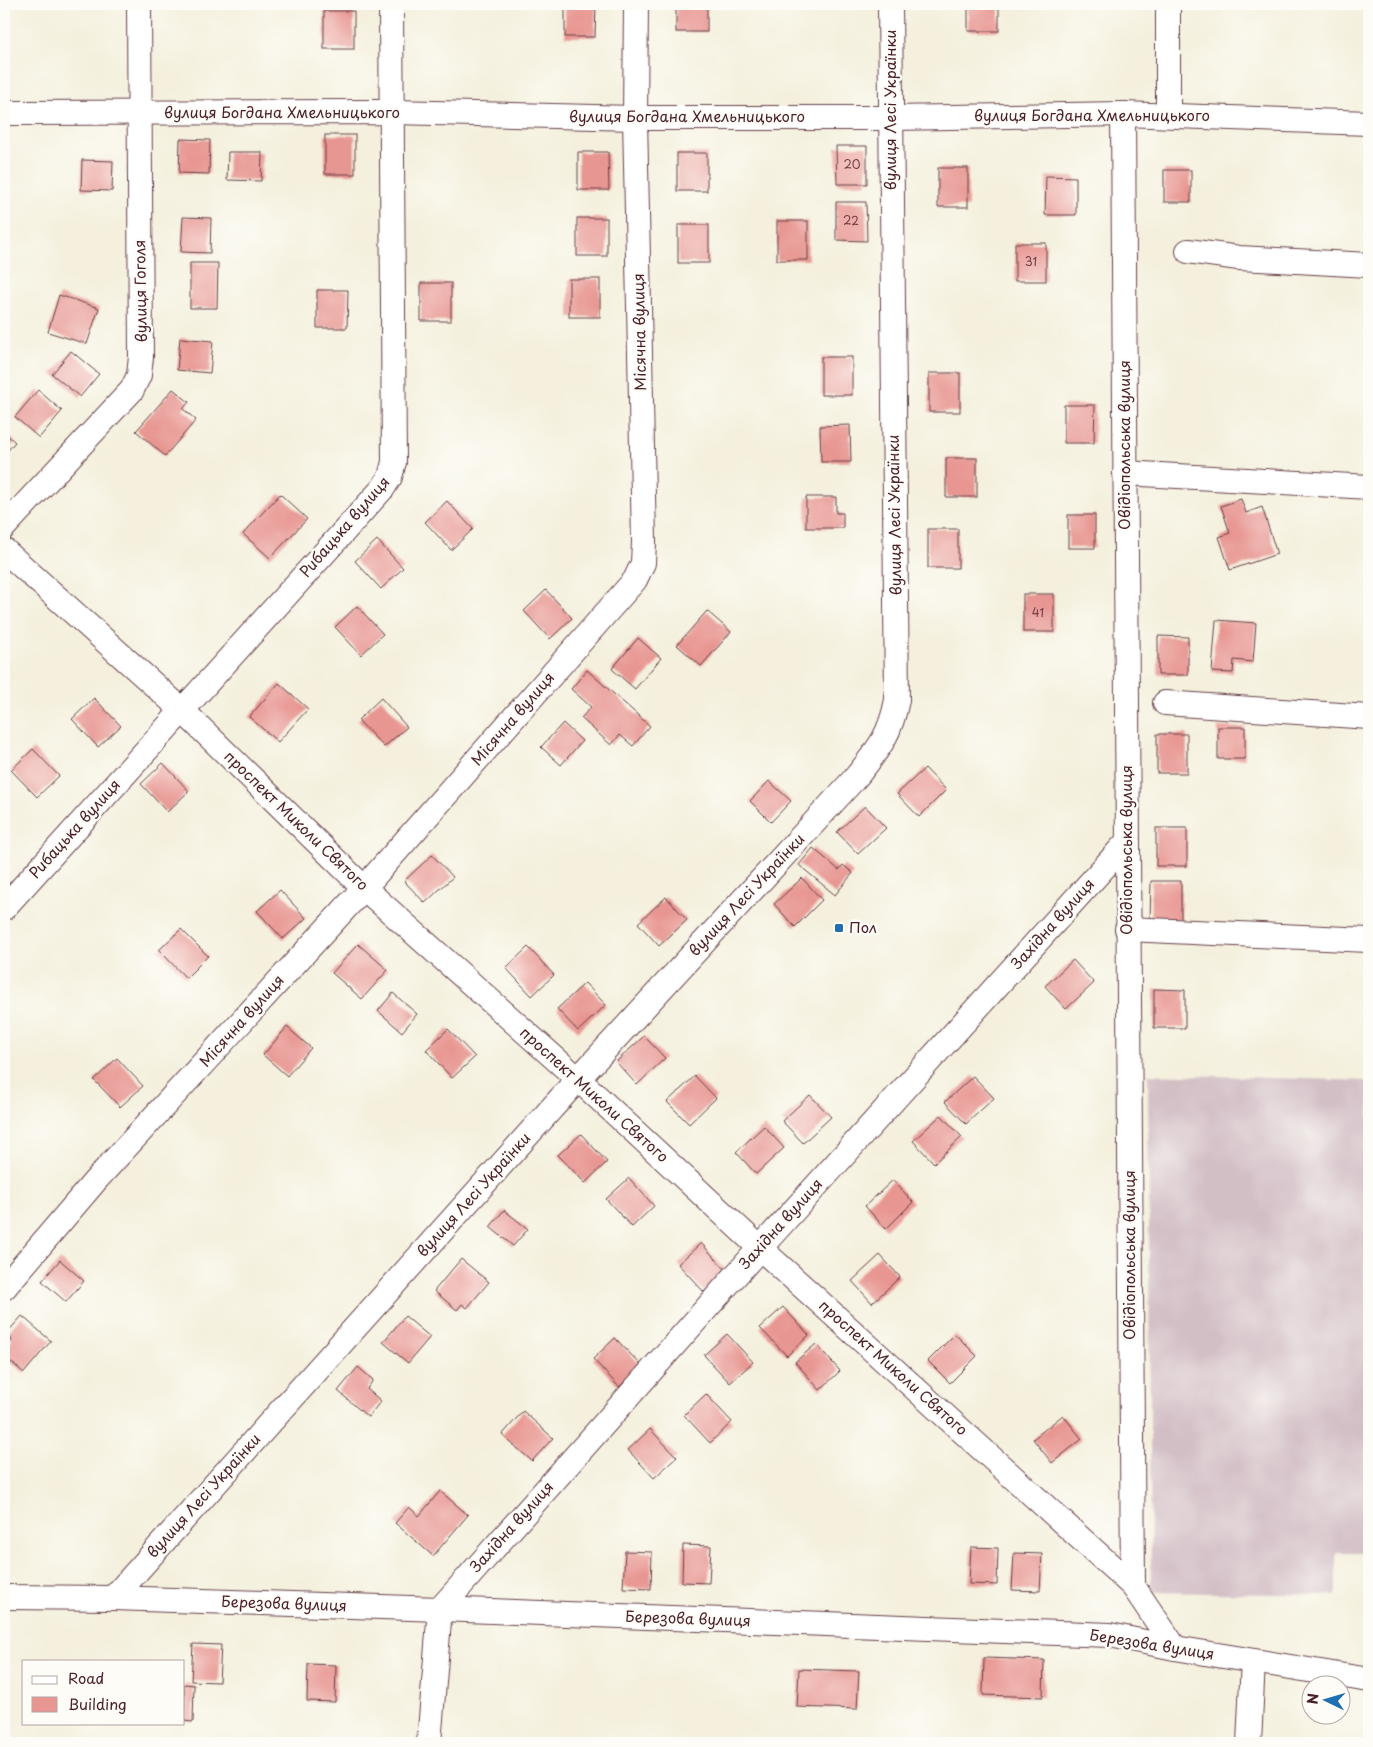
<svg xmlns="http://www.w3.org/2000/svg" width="1373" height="1747" viewBox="0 0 1373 1747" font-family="'Playpen Sans',sans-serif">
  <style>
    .industrial { fill: #d2bec5 }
    .building { fill: #e89692 }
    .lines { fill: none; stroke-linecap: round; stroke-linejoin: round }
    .minor-casing { stroke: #643e46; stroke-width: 26 }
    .minor { stroke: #fff; stroke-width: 24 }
    .poi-dot { fill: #1f6fb2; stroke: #fdfcf7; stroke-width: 2 }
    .labels { text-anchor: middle; stroke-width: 5; stroke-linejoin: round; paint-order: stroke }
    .number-label { font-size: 12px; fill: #723d45 }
    .street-label { font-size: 15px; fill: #4a1f2b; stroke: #fdfcf7 }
    .poi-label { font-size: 15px; fill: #4a1f2b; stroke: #fdfcf7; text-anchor: start }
  </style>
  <rect width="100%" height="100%" fill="#fdfcf7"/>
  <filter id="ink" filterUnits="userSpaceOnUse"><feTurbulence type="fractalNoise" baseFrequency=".02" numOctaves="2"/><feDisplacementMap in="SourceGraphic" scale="10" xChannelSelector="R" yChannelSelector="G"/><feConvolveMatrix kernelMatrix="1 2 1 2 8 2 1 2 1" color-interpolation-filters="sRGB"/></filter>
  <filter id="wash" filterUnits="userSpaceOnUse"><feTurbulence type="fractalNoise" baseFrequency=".0096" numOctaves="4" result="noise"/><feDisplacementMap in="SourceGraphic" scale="20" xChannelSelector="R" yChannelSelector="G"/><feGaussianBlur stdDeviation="1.12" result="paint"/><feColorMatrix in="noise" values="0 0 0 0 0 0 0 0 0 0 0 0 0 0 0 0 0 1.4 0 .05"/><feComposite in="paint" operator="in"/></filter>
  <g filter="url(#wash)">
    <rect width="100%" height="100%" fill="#f4f0dd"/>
    <path class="industrial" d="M1148,1074L1369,1081V1552H1336V1595L1151,1592Z"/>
    <g id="blocks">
      <g class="building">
        <path d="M565,4H596L595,37H565Z"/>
        <rect x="676" y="4" width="31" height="28"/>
        <rect x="968" y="4" width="31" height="27"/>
        <rect x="324" y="11" width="30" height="38"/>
        <rect x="325" y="135" width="30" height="39"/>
        <path d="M180,139L210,140L209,174L179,173Z"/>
        <path d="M836,146H867V184H837Z"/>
        <path d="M228,152H262L261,181L227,180Z"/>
        <path d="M578,152H608L609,190H578Z"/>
        <rect x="677" y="153" width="30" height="38"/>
        <path d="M82,160L113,161L112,191L81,190Z"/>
        <rect x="938" y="168" width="30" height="39"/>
        <rect x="1164" y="170" width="27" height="32"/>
        <path d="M1046,176L1076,177V215H1045Z"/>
        <path d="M836,202H866L867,241L836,240Z"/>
        <path d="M183,217L211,218L210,253L181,252Z"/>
        <rect x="577" y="218" width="30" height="38"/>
        <rect x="777" y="221" width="31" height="39"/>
        <rect x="678" y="225" width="31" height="38"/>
        <rect x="1015" y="243" width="31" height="38"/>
        <path d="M190,263H218L217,308H190Z"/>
        <rect x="569" y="279" width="31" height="38"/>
        <rect x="421" y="283" width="30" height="38"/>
        <path d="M317,290H348L347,328H317Z"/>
        <path d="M59,295L99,308L87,344L48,332Z"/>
        <path d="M180,338L213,341L210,373L177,370Z"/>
        <path d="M71,351L99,374L80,397L52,374Z"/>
        <rect x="821" y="357" width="31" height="38"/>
        <rect x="929" y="373" width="31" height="39"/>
        <path d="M173,389L189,402L183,409L196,420L165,456L136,431Z"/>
        <path d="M38,390L62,411L39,438L15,417Z"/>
        <path d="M1064,405H1095L1094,443H1064Z"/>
        <path d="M850,425L851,462H821L820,426Z"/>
        <path d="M4,432L15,442L4,455Z"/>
        <rect x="946" y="458" width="31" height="39"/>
        <path d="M280,494L307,519L270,558L243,534Z"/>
        <path d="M806,497H836V513H843V528H806Z"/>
        <path d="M1241,499L1246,513L1262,507L1277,554L1230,570L1219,537L1230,533L1221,506Z"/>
        <path d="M447,501L473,529L451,550L425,522Z"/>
        <rect x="1068" y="515" width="27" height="33"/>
        <rect x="928" y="529" width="30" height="39"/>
        <path d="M377,540L403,568L381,589L355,561Z"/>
        <path d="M546,590L572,618L550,639L524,611Z"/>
        <rect x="1023" y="594" width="31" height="38"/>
        <path d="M357,606L383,634L361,655L335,627Z"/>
        <path d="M707,611L731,632L701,666L677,645Z"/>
        <path d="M1216,620L1256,623L1253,662L1234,660L1233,673L1212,672Z"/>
        <path d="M1158,636L1188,637V675H1158Z"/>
        <path d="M638,638L661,658L635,689L612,669Z"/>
        <path d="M587,670L650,726L633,746L620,735L611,745L581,718L591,707L571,689Z"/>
        <path d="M279,683L308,709L278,742L249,717Z"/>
        <path d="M94,698L121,726L98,747L72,719Z"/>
        <path d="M381,698L407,727L384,747L358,720Z"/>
        <path d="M563,723L582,741L561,765L541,747Z"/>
        <rect x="1218" y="727" width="27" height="32"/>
        <rect x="1157" y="734" width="30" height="39"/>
        <path d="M33,749L59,776L37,797L11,770Z"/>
        <path d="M163,763L189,791L167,812L141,784Z"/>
        <path d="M925,768L946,790L919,817L897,794Z"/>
        <path d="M769,781L791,801L771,822L750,801Z"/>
        <path d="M865,806L886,828L858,854L837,832Z"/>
        <rect x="1156" y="828" width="31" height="38"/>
        <path d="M813,848L839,870L843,865L853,873L835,895L799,865Z"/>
        <path d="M432,855L453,877L425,903L404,881Z"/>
        <path d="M802,878L822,900L795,927L774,904Z"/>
        <path d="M1151,881H1181V920H1150Z"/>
        <path d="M280,890L306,918L283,939L257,911Z"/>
        <path d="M666,897L687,920L659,946L638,923Z"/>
        <path d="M181,929L208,956L186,978L159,950Z"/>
        <path d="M358,944L388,970L362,999L332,973Z"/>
        <path d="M528,947L554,975L532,996L506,968Z"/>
        <path d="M1073,960L1094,983L1066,1009L1045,986Z"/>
        <path d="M585,983L606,1005L578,1031L557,1009Z"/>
        <path d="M1154,989L1185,990V1028H1154Z"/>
        <path d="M393,993L417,1014L402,1032L378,1011Z"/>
        <path d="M287,1027L311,1048L287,1076L263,1055Z"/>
        <path d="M448,1029L475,1057L452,1078L426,1050Z"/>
        <path d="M644,1036L665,1058L637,1085L616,1062Z"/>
        <path d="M117,1058L143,1086L120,1107L94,1080Z"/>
        <path d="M695,1076L716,1098L689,1124L667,1102Z"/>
        <path d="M973,1076L994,1098L966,1124L945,1102Z"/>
        <path d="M810,1095L831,1117L803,1143L782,1121Z"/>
        <path d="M941,1115L962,1137L934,1163L913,1141Z"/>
        <path d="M764,1126L784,1148L756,1174L736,1152Z"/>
        <path d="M581,1134L607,1162L585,1183L558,1155Z"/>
        <path d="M629,1178L654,1206L632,1227L606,1199Z"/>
        <path d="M893,1180L913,1202L886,1229L865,1206Z"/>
        <path d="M504,1210L528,1229L513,1246L490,1227Z"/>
        <path d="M701,1243L727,1271L704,1292L678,1264Z"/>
        <path d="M880,1255L900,1277L872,1303L852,1281Z"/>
        <path d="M461,1259L489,1282L467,1308L462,1304L457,1310L434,1291Z"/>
        <path d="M60,1260L84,1281L66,1302L42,1281Z"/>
        <path d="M783,1307L809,1335L787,1356L760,1328Z"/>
        <path d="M22,1316L51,1341L24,1373L4,1356V1350L12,1340L6,1334Z"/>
        <path d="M405,1316L430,1337L408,1363L383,1342Z"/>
        <path d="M727,1334L753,1362L730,1383L704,1355Z"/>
        <path d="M955,1334L977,1356L950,1383L928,1361Z"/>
        <path d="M615,1338L642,1366L619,1387L593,1359Z"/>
        <path d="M816,1344L840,1371L820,1390L795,1362Z"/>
        <path d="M358,1367L373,1380L367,1389L381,1401L368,1417L338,1391Z"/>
        <path d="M706,1394L732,1422L710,1443L684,1415Z"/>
        <path d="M523,1411L553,1438L532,1461L502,1435Z"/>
        <path d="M1063,1415L1082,1439L1052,1463L1033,1439Z"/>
        <path d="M650,1429L677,1457L654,1478L628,1450Z"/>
        <path d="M440,1491L468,1515L433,1556L395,1523L409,1507L419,1516Z"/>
        <path d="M683,1545L711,1546L709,1583L682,1582Z"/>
        <path d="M971,1547L998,1548L997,1585L969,1584Z"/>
        <path d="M625,1551L652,1552L651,1589L623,1588Z"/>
        <path d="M1014,1553L1042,1554L1040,1591L1012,1590Z"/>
        <path d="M193,1644L221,1645L219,1682L191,1681Z"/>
        <path d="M984,1658L1044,1660L1043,1697L983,1695Z"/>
        <path d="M308,1664L336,1665L335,1702L307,1701Z"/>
        <path d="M799,1669L859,1671L857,1709L797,1707Z"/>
        <path d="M184,1684L194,1685L193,1722L184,1721Z"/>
      </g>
    </g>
  </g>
  <g filter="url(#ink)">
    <use href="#blocks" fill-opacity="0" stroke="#643e46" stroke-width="1"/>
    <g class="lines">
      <g class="minor-casing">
        <g id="minor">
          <path d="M1168,4V114"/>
          <path d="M4,113L393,112L635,118H891L1123,114L1369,123"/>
          <path d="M1123,114L1133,1586"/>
          <path d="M1188,251L1239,258L1369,265"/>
          <path d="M1125,473L1369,487"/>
          <path d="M4,527L132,390L139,375L141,357L139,4"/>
          <path d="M4,550L182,710L364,888L578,1079L760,1248L1133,1586L1175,1648"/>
          <path d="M1165,703L1369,717"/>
          <path d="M4,908L383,488L390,477L394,462L391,4"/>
          <path d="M1127,929L1369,940"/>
          <path d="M4,1288L96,1180L364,888L635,580L643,563L644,542L635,118L636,4"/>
          <path d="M4,1597L113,1598L440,1609L1110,1635L1175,1648L1369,1680"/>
          <path d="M113,1598L578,1079L857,776C879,748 890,736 897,700L890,4"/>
          <path d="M429,1743L440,1609L760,1248L1127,842"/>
          <path d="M1249,1743L1253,1661"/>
        </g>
      </g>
      <use href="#minor" class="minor"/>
    </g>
  </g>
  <rect class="poi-dot" x="834" y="923" width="10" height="10" rx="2.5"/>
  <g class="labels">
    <g class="number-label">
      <text x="852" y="169">20</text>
      <text x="851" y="225">22</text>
      <text x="1031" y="266">31</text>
      <text x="1038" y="617">41</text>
    </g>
    <g class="street-label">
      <text transform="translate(891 110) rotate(-90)" y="5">вулиця Лесі Українки</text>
      <text x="282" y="118">вулиця Богдана Хмельницького</text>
      <text x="1092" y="121">вулиця Богдана Хмельницького</text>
      <text x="687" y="122">вулиця Богдана Хмельницького</text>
      <text transform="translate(141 291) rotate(-91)" y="5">вулиця Гоголя</text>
      <text transform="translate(640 332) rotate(-91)" y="5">Місячна вулиця</text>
      <text transform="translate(1125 445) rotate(-90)" y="5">Овідіопольська вулиця</text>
      <text transform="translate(895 515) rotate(-91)" y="5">вулиця Лесі Українки</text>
      <text transform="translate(345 527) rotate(-49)" y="5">Рибацька вулиця</text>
      <text transform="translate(513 719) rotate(-49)" y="5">Місячна вулиця</text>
      <text transform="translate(296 821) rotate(44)" y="5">проспект Миколи Святого</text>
      <text transform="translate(75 829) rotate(-48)" y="5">Рибацька вулиця</text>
      <text transform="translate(1127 850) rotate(-90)" y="5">Овідіопольська вулиця</text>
      <text transform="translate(747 895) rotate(-47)" y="5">вулиця Лесі Українки</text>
      <text transform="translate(1053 924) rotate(-48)" y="5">Західна вулиця</text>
      <text transform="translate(242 1021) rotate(-48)" y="5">Місячна вулиця</text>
      <text transform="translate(594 1095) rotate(42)" y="5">проспект Миколи Святого</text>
      <text transform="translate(474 1195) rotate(-48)" y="5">вулиця Лесі Українки</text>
      <text transform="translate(781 1224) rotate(-48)" y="5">Західна вулиця</text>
      <text transform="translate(1130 1255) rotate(-90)" y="5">Овідіопольська вулиця</text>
      <text transform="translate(893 1368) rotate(42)" y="5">проспект Миколи Святого</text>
      <text transform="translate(204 1496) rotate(-48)" y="5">вулиця Лесі Українки</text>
      <text transform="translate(512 1527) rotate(-48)" y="5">Західна вулиця</text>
      <text transform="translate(284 1604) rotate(2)" y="5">Березова вулиця</text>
      <text transform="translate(688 1619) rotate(2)" y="5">Березова вулиця</text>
      <text transform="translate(1152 1645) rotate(9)" y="5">Березова вулиця</text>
    </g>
    <g class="poi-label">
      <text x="849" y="933">Пол</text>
    </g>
  </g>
  <rect width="1373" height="1747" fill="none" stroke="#fdfcf7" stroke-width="20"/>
  <rect x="22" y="1660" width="162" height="65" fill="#fdfcf7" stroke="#b5a4a5"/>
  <rect x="32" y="1676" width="25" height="8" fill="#ffffff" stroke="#b5a4a5"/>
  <text x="68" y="1684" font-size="15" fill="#4a1f2b">Road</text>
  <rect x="32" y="1697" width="25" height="15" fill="#e89692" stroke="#b5a4a5"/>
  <text x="68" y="1710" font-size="15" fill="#4a1f2b">Building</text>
  <g transform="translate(1326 1700) rotate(275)"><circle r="24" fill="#fdfcf7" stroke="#b5a4a5"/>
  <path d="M0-4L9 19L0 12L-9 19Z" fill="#1f6fb2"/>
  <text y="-8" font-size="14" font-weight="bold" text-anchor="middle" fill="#4a1f2b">N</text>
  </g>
</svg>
